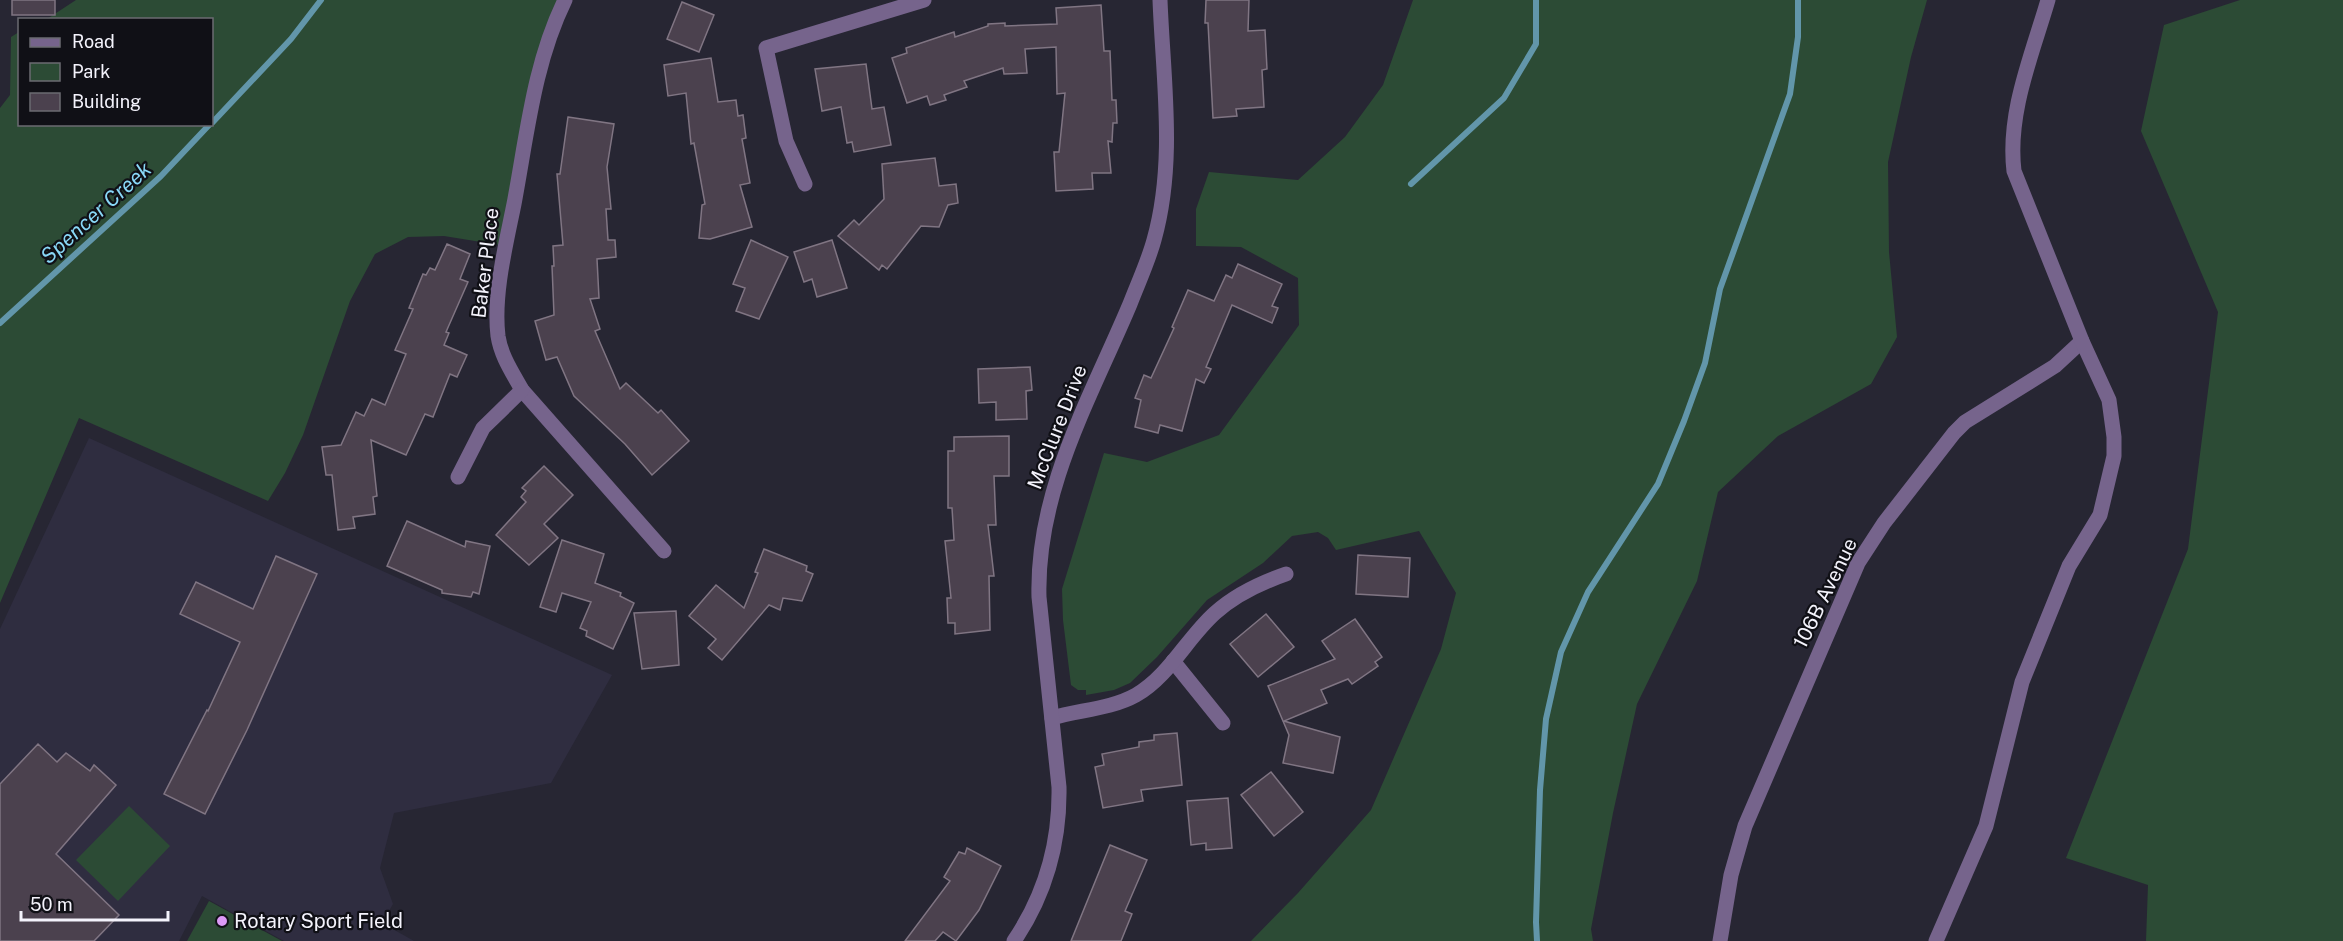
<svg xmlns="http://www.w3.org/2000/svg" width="2343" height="941" viewBox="0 0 2343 941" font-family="'Public Sans',sans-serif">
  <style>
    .built { fill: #2f2d40 }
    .green { fill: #2c4b35 }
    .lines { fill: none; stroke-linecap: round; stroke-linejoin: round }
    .stream { stroke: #6296aa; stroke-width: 6 }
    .building { fill: #4b414e; stroke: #807583; stroke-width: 1.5 }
    .minor { stroke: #76648c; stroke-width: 15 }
    .tertiary { stroke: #76648c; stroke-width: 15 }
    .poi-dot { fill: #db99f5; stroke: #101016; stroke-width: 2 }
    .labels { text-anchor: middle; stroke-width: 4.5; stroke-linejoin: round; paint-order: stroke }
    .street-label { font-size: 20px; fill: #f4f3fc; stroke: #101016 }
    .poi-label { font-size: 20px; fill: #f4f3fc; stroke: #101016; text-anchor: start }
    .water-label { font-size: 21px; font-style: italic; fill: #89d8f7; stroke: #101016 }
  </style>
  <rect width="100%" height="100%" fill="#272633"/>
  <path class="built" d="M89,438L612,675L551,783L394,813L380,868L393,904L382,923L414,941H284L202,896L179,941H0V629Z"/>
  <g class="green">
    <path d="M76,0H565L560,10L506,246L444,236L408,237L375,254L350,301L303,435L285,473L268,501L79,418L0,603V108L10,95L11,37L19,32L20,124H212V20L47,19Z"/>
    <path d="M1413,0H1927L1911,57L1888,162L1889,252L1897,337L1871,384L1778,436L1718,492L1697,581L1637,704L1613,813L1591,929L1593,941H1251L1298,893L1371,810L1441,649L1456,593L1419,531L1336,550L1328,538L1318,532L1292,536L1263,563L1207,600L1157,657L1130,683L1114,690L1086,695V690H1078L1071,685L1063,620L1062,589L1104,453L1147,462L1219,435L1299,325L1298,278L1241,247L1196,246V209L1209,172L1298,180L1345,137L1383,85Z"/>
    <path d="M2240,0H2343V941H2146L2148,885L2066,858L2188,549L2218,312L2141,131L2164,25Z"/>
    <path d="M129,806L170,846L118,901L76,860Z"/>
    <path d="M209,901L282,941H187Z"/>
  </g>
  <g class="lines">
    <g class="stream">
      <path d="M212,123L291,39L321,0"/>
      <path d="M1411,184L1504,98L1536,44V0"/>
      <path d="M0,323L161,176L210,124"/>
      <path d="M1537,941L1536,922L1540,790L1546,719L1561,652L1588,592L1658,484L1684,421L1705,363L1720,289L1790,94L1798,37V0"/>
    </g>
  </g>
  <g class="building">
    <rect x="12" y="0" width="43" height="15"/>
    <path d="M1206,0H1249L1248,31L1265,30L1267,69L1262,70L1264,107L1236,109L1237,116L1213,118L1208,23H1205Z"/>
    <path d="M682,2L714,15L699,52L667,39Z"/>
    <path d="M1101,5L1104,51H1110L1112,100H1116L1117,123H1113L1112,142L1108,141L1111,173H1092L1093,189L1056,191L1054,152H1059L1065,93L1057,94L1056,47L1025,49L1027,73L1004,74L1003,68L964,81L967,87L944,95L946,100L930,105L927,96L907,103L892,58L907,53L906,48L954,32L955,37L988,26V24L1005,23V26L1057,24L1056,8Z"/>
    <path d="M711,58L718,102L736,100L738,116L743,115L746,138L742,139L750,183L740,185L752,227L710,239L699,238L702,205L705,204L694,143L691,144L686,93L668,96L664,65Z"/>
    <path d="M866,64L872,109L884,107L891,145L854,152L852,142L847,143L841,107L822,111L815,69Z"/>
    <path d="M568,117L614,124L607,167L611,209H606L608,240H615L616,257L597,259L599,298L590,299L600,329L595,331L620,389L626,383L658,413L661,410L689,441L652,475L625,444L574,396L557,357L546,360L535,321L554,315L552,266H554L553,246L563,245L557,174H560Z"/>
    <path d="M935,158L939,186L956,184L958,203L948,205L939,227L921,226L887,269L882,265L879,270L838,236L854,220L859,225L884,199L882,164Z"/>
    <path d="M751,240L788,257L759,319L736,311L745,288L733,284Z"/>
    <path d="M832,240L847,288L817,297L812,279L804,282L794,252Z"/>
    <path d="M447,244L470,254L460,279L468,282L446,332L449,333L444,345L467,355L457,377L450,374L433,417L425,414L406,455L371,440L377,496L373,497L375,514L353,517L355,528L338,530L332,475H326L322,447L341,445L356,412L364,416L372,399L385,405L406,354L395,350L413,309L409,308L423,274L426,275L430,268L435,270Z"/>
    <path d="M1238,264L1282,284L1272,306L1278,308L1272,323L1232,305L1206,367L1211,369L1204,383L1196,379L1182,431L1160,425L1158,433L1135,427L1141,400L1135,398L1144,375L1151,378L1174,328L1172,327L1188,290L1214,301L1226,275L1232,278Z"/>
    <path d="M1030,367L1032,390L1026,391L1027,419L996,420V402L979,403L978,369Z"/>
    <path d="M1009,436V476H994L996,525H988L994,576H989L990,630L955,634V623H948L947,598H951L945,541L954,540L952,508H948V451H954V437Z"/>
    <path d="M544,466L573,495L544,524L558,538L529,565L496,535L526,502L521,497L526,491L522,488Z"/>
    <path d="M407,521L465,547L466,541L490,546L479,594L473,592L471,597L442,593V590L387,566Z"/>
    <path d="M562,540L604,554L595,583L621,593L620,596L634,603L613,649L586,636L587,631L580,628L591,602L562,593L556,612L540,607Z"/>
    <path d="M764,549L807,566L806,571L813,574L802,601L783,598L780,610L769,605L722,660L708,648L716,639L689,616L716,585L744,608L758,573L755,572Z"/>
    <path d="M1358,555L1410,558L1408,597L1356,594Z"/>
    <path d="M276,556L317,574L247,730L205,814L164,794L207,710L208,711L240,642L180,614L196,582L253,609Z"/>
    <path d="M676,611L679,665L642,669L634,613Z"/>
    <path d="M1266,614L1294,647L1258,677L1230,644Z"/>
    <path d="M1355,619L1382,657L1375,662L1378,666L1352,684L1348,679L1321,690L1327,703L1284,721L1340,737L1333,773L1283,763L1289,735L1268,686L1335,659L1322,641Z"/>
    <path d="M1177,733L1182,785L1141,790L1143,801L1103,808L1095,767L1104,765L1102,754L1139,747V742L1154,740V735Z"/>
    <path d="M38,744L57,762L66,753L90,771L94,765L116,785L56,854L119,915L94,941H0V784Z"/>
    <path d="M1271,772L1303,812L1274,836L1241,795Z"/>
    <path d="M1228,798L1232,848L1206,850V843L1191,845L1187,801Z"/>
    <path d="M1110,845L1147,860L1125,911L1132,914L1121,941H1071Z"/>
    <path d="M967,848L1001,866L979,910L956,941L943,932L935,941H905L950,881L944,877L959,852L965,854Z"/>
  </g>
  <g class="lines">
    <g class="minor">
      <path d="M565,0C534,63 527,135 514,204C506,244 493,295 498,336C501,356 512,372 522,390L664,551"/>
      <path d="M805,184L786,141L766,48L924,0"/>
      <path d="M458,477L483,428L522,390"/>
      <path d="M1173,661L1223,723"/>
      <path d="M1052,718C1079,710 1111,709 1136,695C1169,676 1187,638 1215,613C1236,594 1260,583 1286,574"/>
      <path d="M1720,941L1731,875L1745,826L1858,563L1884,523L1954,433L1965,422L2055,366L2082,341"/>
      <path d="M1936,941L1986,826L2022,682L2069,566L2100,515L2114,456V437L2109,400L2082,341L2014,171C2007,113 2032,55 2048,0"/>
    </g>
    <path class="tertiary" d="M1014,941C1045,895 1060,842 1059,787L1039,597C1036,491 1090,399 1130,304C1138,283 1148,262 1154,240C1176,162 1163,79 1160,0"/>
  </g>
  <circle class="poi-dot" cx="222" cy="921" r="6"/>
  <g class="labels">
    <g class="street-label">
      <text transform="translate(485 263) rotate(-83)" y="7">Baker Place</text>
      <text transform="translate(1057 427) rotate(-69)" y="7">McClure Drive</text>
      <text transform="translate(1825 593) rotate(-64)" y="7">106B Avenue</text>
    </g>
    <g class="poi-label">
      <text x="234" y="928">Rotary Sport Field</text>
    </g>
    <g class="water-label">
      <text transform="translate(96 213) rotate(-42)" y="7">Spencer Creek</text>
    </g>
  </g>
  <rect x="18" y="18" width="195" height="108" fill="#101016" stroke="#6b6b72" stroke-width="1.5"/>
  <rect x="30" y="38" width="30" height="9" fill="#76648c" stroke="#6b6b72" stroke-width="1.5"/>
  <text x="72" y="48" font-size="18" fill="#f4f3fc">Road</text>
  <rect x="30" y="63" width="30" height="18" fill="#2c4b35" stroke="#6b6b72" stroke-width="1.5"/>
  <text x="72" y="78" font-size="18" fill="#f4f3fc">Park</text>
  <rect x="30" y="93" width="30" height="18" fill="#4b414e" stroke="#6b6b72" stroke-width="1.5"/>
  <text x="72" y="108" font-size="18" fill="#f4f3fc">Building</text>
  <path d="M21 911v9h147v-9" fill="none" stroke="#f4f3fc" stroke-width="3"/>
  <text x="30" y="911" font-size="18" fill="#f4f3fc" stroke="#101016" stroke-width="4.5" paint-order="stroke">50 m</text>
</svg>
